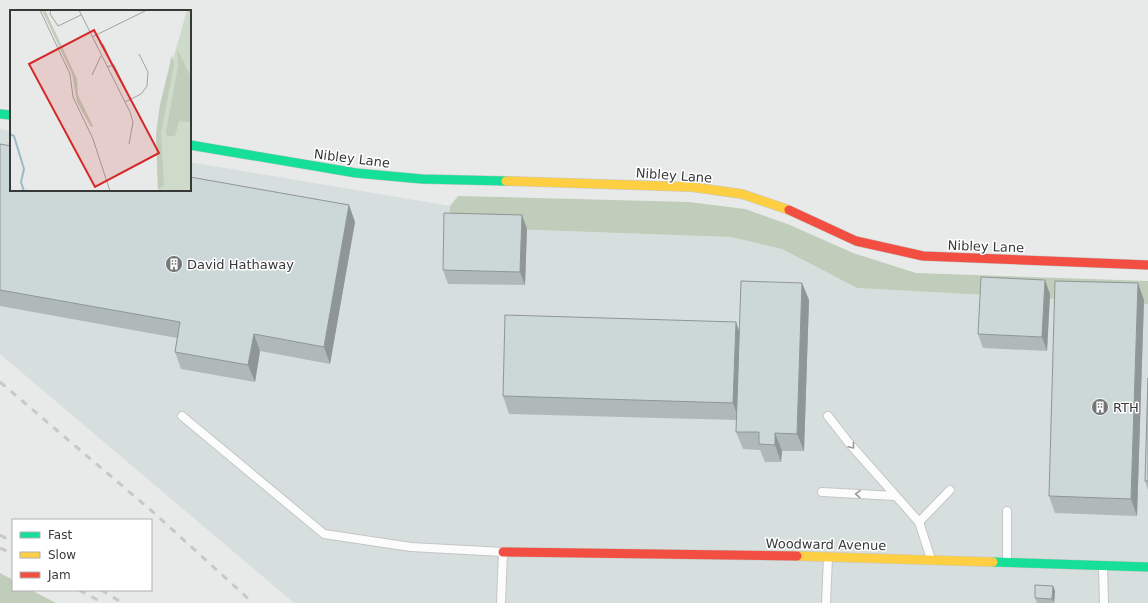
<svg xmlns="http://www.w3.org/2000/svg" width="1148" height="603" viewBox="0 0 1148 603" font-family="'DejaVu Sans',sans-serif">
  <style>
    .built { fill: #d6dfdd }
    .forest { fill: #bfcdba }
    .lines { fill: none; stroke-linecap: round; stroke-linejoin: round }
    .lane-casing { stroke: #c4c6c5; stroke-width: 10 }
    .fast-casing { stroke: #c4c6c5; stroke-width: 10 }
    .slow-casing { stroke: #c4c6c5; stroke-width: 10 }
    .jam-casing { stroke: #c4c6c5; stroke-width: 10 }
    .lane { stroke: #fcfcfc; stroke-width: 8 }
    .fast { stroke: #16e098; stroke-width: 9 }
    .slow { stroke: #ffcf43; stroke-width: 9 }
    .jam { stroke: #f24e42; stroke-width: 9 }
    .rail { stroke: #c7c8c8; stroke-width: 3; stroke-dasharray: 7 7; stroke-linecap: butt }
    .wall { fill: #afb9b9 }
    .shaded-wall { fill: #8f9696 }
    .building { fill: #ccd7d7; stroke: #8f9696 }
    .oneway { stroke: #9a9a9a }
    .labels { text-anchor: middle; stroke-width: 3; stroke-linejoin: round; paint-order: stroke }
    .street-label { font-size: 13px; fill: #373838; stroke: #fff }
    .poi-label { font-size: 13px; fill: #373838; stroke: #fff; text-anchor: start }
    .inset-river { fill: none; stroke: #9bbac7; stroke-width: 2 }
    .inset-road { fill: none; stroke: #a1a3a2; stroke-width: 1 }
    .view { fill: #d62828; fill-opacity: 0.15; stroke: #d62828; stroke-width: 2 }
    .inset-edge { fill: none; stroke: #373838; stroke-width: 2 }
  </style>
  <rect width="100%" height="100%" fill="#e8eae9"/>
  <path class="built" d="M0,129L11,131V190H190V162L450,206L449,227L731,237L782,249L857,288L1148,304V603H294L0,354Z"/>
  <g class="forest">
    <path d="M458,196L689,202L745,209L790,225L853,253L916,273L1148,281V304L857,288L782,249L731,237L449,227L450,206Z"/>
    <path d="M0,573L13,580V590H31L56,603H0Z"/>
  </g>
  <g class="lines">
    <g class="lane-casing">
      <g id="lane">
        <path d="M182,416L324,534L411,547L503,552L501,603"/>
        <path d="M828,416L849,443L919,522L931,559"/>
        <path d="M822,492L895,496"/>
        <path d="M919,522L950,490"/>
        <path d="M1007,561V511"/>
        <path d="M1103,567L1104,603"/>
        <path d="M826,603L828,557"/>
      </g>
    </g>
    <g class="fast-casing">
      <g id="fast">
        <path d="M0,114L11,115"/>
        <path d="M190,145L356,173L422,179L506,181"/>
        <path d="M993,562L1148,567"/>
      </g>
    </g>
    <g class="slow-casing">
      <g id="slow">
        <path d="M506,181L692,187L742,194L789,210"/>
        <path d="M797,556L993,562"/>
      </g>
    </g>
    <g class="jam-casing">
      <g id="jam">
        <path d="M789,210L856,241L923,256L1148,265"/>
        <path d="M503,552L797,556"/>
      </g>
    </g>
    <use href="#lane" class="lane"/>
    <use href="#fast" class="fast"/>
    <use href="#slow" class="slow"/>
    <use href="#jam" class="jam"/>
    <g class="rail">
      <path d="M0,382L153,512L253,603"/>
      <path d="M0,535L13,542"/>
      <path d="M0,548L13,554"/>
      <path d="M79,590L103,603"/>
      <path d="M101,590L123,603"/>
    </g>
  </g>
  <g class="wall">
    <path d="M0,144L349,205L355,222L330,364L260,351L255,382L181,369L175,352L177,338L0,306Z"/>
    <path d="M522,215L527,229L525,285L448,284L443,270Z"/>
    <path d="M802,283L809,300L804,451H782L781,462H765L760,450L743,449L736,432L737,420L509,414L503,396L740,332Z"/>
    <path d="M1050,294L1047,351L983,348L978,334Z"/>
    <path d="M1144,300L1137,516L1055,513L1049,496Z"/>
    <path d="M1148,378V490L1145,481Z"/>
    <path d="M1053,586L1055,591L1054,603H1037L1035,598Z"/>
  </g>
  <g class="shaded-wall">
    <path d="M349,205L355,222L330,364L324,347Z"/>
    <path d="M522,215L527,229L525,285L520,272Z"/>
    <path d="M1045,280L1050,294L1047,351L1042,337Z"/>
    <path d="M802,283L809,300L804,451L797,434Z"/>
    <path d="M1138,283L1144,300L1137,516L1131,499Z"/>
    <path d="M736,322L742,339L739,420L733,403Z"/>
    <path d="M254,334L260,351L255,382L248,365Z"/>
    <path d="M775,433L782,451L781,462L775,445Z"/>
    <path d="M1053,586L1055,591L1054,603L1052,599Z"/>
  </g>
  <g class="building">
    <path d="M0,144L11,146V190H190V177L349,205L324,347L254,334L248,365L175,352L180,322L0,290Z"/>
    <path d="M444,213L522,215L520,272L443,270Z"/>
    <path d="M981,277L1045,280L1042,337L978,334Z"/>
    <path d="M741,281L802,283L797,434L775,433V445L759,444V432H736Z"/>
    <path d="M1055,281L1138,283L1131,499L1049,496Z"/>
    <path d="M505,315L736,322L733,403L503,396Z"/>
    <path d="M1148,378V481H1145Z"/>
    <path d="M1035,585L1053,586L1052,599L1035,598Z"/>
  </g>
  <defs><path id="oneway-chevron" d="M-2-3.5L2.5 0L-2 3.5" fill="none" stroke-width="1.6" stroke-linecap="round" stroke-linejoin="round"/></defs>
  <g class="oneway">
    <use href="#oneway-chevron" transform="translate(852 446) rotate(50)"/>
    <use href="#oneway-chevron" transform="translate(858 494) rotate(-177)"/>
  </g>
  <defs>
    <g id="building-disc" transform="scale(0.9)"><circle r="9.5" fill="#757676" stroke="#fff"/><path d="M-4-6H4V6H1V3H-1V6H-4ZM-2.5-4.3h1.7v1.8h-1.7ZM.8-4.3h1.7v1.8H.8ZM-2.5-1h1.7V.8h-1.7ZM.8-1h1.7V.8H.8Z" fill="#fff"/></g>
  </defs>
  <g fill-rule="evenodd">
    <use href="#building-disc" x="174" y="264"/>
    <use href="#building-disc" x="1100" y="407"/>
  </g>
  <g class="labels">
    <g class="street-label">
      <text transform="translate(352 158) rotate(7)" y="5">Nibley Lane</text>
      <text transform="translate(674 175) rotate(4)" y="5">Nibley Lane</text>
      <text transform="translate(986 246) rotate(2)" y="5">Nibley Lane</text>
      <text transform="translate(826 544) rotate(1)" y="5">Woodward Avenue</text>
    </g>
    <g class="poi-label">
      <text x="187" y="269">David Hathaway</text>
      <text x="1113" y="412">RTH</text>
    </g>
  </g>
  <g transform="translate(10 10)">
    <rect width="181" height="181" fill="#e8eae9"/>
    <path d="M177,0H181V181H148L146,125L150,95Z" fill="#cedbca"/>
    <path d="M32,0H35L67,69L68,85L83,116L81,117L67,92L62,64ZM167,39L181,67V112L169,111L165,126H157L156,122L168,56ZM162,45L164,54L151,123L154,176L148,179L146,125L150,95Z" fill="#bfcdba"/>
    <path class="inset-river" d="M0,124L4,126L14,159L11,172L14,181"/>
    <path class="inset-road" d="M30,0L60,64L63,87L83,129L100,181M41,0L40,4L48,16L71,5M69,0L120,102L123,112L119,134M82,27L137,0M93,34L102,54M97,57L104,55L118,84M82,65L91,46M115,92L131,84L137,76L138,62L129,44"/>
    <path class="view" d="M84,20L149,143L85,177L19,54Z"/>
    <rect width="181" height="181" class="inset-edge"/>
  </g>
  <rect x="12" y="519" width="140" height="72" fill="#ffffff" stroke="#afafaf"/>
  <rect x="20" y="532" width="20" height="6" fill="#16e098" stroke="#afafaf"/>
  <text x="48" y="539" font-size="12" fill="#373838">Fast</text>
  <rect x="20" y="552" width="20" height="6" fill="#ffcf43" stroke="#afafaf"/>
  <text x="48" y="559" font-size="12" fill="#373838">Slow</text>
  <rect x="20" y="572" width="20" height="6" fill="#f24e42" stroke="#afafaf"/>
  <text x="48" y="579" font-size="12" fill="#373838">Jam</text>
</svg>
